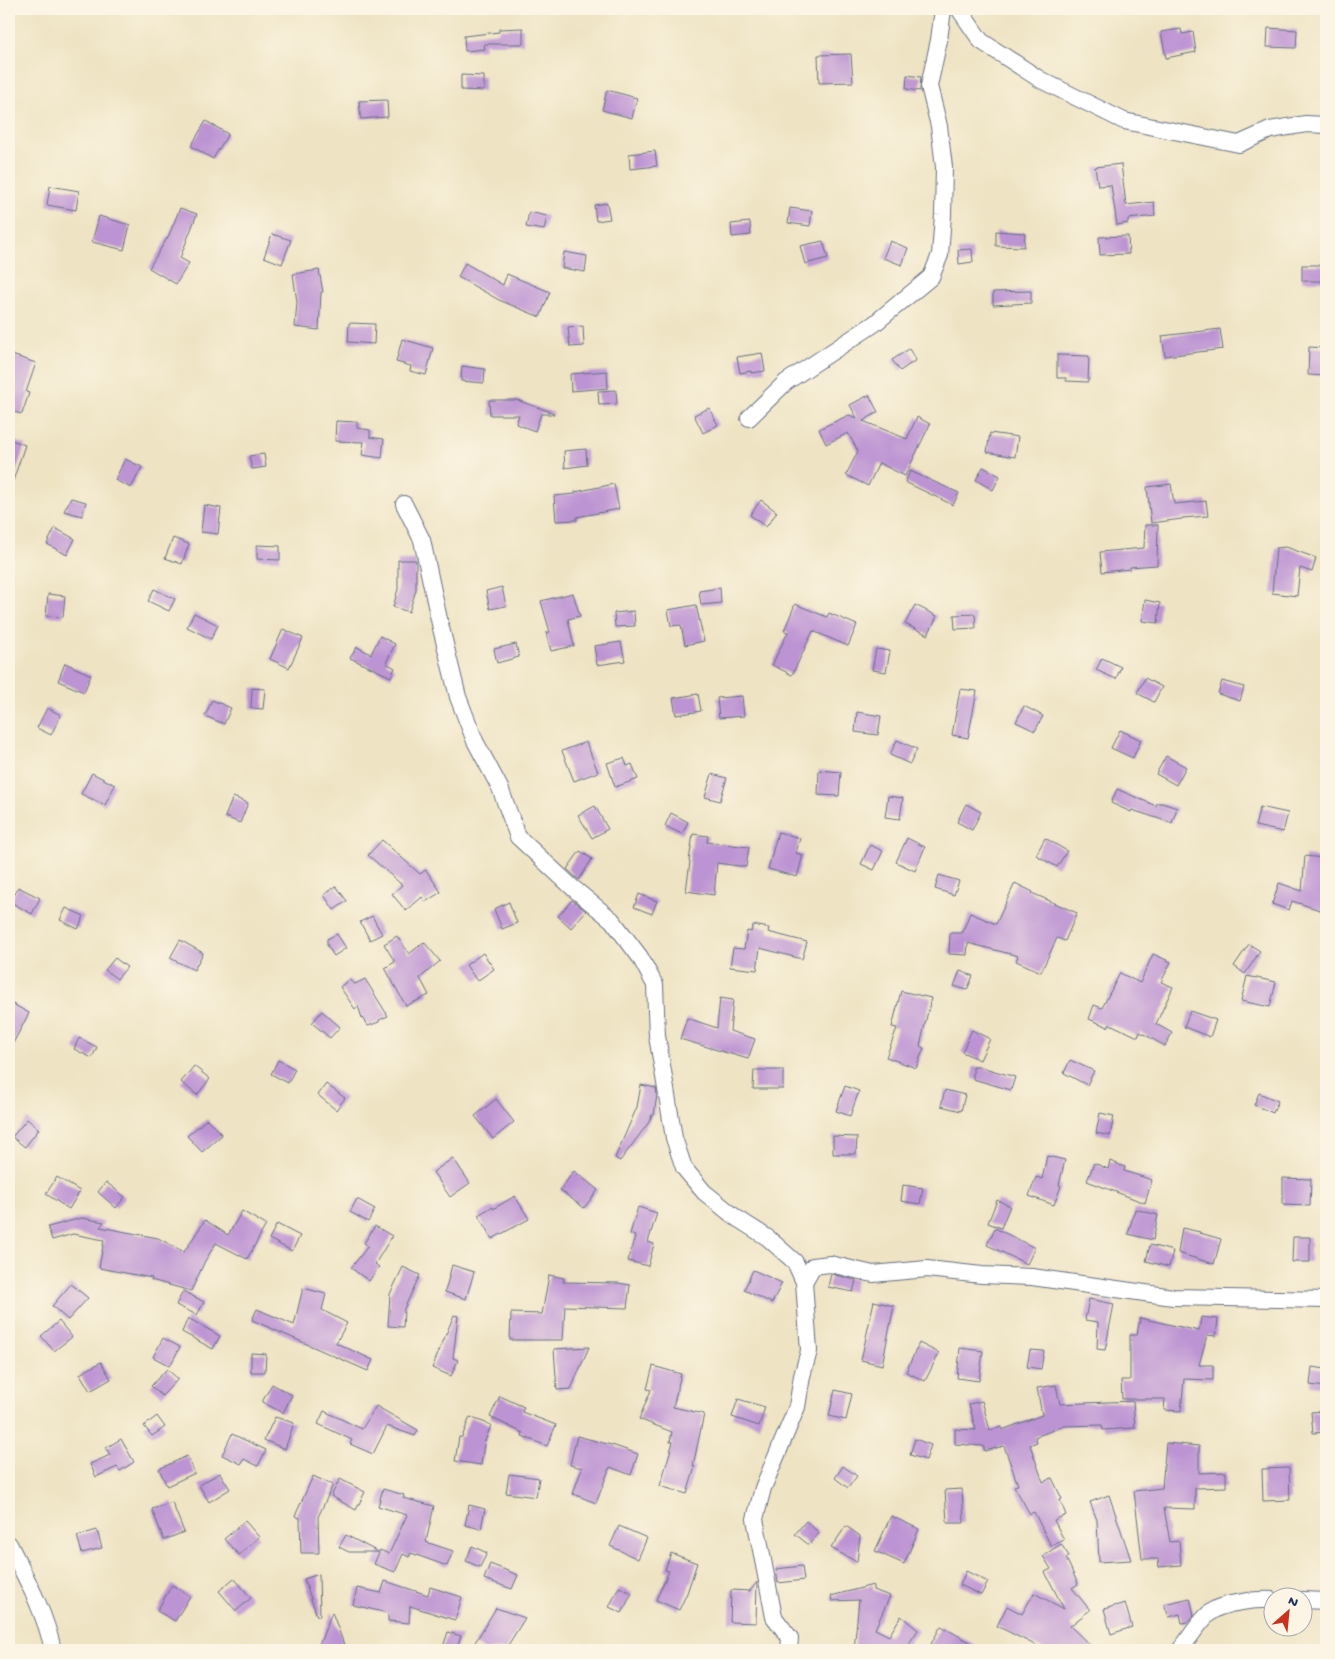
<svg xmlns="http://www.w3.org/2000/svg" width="1335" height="1659" viewBox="0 0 1335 1659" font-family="'Gochi Hand',sans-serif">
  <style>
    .building { fill: #bc93d3 }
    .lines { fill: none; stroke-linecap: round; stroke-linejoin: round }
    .minor-casing { stroke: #656e81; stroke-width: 18 }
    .minor { stroke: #fff; stroke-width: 16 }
  </style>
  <rect width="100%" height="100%" fill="#fcf5e5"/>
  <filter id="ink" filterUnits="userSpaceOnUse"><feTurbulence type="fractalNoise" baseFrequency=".02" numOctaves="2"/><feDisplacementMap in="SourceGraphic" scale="10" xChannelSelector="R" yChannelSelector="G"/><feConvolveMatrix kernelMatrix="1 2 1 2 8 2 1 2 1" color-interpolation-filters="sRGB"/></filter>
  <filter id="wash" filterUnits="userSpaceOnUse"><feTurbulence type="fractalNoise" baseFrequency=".0096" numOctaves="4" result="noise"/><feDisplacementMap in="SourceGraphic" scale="20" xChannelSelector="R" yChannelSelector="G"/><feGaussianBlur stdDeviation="1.12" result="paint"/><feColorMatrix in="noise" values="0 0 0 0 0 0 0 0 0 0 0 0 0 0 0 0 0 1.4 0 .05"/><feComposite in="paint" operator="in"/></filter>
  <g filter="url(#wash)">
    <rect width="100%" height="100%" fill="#eee3c2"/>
    <g id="blocks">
      <g class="building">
        <path d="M523,28V44H484L485,49L465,51L464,36L499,32V29Z"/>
        <path d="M1268,28L1297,30L1296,48L1267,47Z"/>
        <path d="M1181,29L1182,34L1193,32L1196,52L1166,58L1161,32Z"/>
        <path d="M851,54L853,82L819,83L818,55Z"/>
        <path d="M461,75L484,76V91L461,90Z"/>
        <path d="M907,75L921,77L920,91L906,89Z"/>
        <path d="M607,90L637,98L632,118L602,110Z"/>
        <path d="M387,100L388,117L361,119L359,101Z"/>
        <path d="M206,121L228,134L213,159L191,146Z"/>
        <path d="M655,151L657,166L630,169L629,154Z"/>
        <path d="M1121,164L1126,205L1154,202L1155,216L1128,219V223L1117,225L1111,185L1098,186L1095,167Z"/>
        <path d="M50,186L79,191L76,210L47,205Z"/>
        <path d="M607,203L610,219L596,221L594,205Z"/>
        <path d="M180,208L197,214L180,258L189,263L176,284L149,268L169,235Z"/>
        <path d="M790,208L812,211L810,226L788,223Z"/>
        <path d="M529,212L547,216L544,230L526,227Z"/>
        <path d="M99,216L130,225L124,250L92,242Z"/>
        <path d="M750,222L751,235L732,237L731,224Z"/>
        <path d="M996,231L1025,233L1024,247L996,246Z"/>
        <path d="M272,234L291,240L282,264L264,257Z"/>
        <path d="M1128,236L1129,254L1100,255L1099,237Z"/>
        <path d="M823,241L828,258L805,264L800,246Z"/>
        <path d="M890,241L908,248L902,265L883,258Z"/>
        <path d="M972,249L973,262L959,264L958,250Z"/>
        <path d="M564,252L587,256L585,272L562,268Z"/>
        <path d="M465,263L503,285L507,274L550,292L540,317L499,300L458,277Z"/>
        <rect x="1302" y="265" width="24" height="16"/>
        <path d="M319,270L323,292H321L319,330L295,327L297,302L293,274Z"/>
        <path d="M1031,291V303L993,305V292Z"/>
        <path d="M349,323L375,324L374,344L348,342Z"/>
        <path d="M583,326L584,346L570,347L568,327Z"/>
        <path d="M1220,329L1223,349L1165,356L1162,336Z"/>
        <path d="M402,339L433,348L426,375L410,371L411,366L396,362Z"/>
        <path d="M1309,347L1326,348V376L1308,375Z"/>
        <path d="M909,349L916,360L900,371L892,360Z"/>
        <path d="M762,353L765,371L751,373V371L740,373L737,357Z"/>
        <path d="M9,354L36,363L26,392L29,393L22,414L9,411Z"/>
        <path d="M1057,355L1089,356L1088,382L1066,381V378H1057Z"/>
        <path d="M462,366L485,369L484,383L461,381Z"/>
        <path d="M607,371L608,388L571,391L570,374Z"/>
        <path d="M616,390L617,404L599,405L598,391Z"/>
        <path d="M869,395L878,412L863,421L907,439L917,417L930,424L905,476L879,463L868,486L846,475L858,451L848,433L826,444L819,429L849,415L857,418L850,405Z"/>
        <path d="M489,400H517L554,413V414H541L535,431L516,424L519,415H490Z"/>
        <path d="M709,408L718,425L703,433L694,415Z"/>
        <path d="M336,421L357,422V428L370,430V437L384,439L382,458L362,455L364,442L335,441Z"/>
        <path d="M990,433L1018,437L1015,457L987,452Z"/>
        <path d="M9,439L25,445L11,487H9Z"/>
        <path d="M586,449L587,465L565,468L564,451Z"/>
        <path d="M264,454L266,467L252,469L249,456Z"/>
        <path d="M125,459L142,467L131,488L115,480Z"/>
        <path d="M983,467L1000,476L993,490L976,480Z"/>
        <path d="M910,471L959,493L953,505L905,482Z"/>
        <path d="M614,484L619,509L577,517V520L556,521L554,496L575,494V492Z"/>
        <path d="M1171,484L1174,504L1206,501L1208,516L1182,518V519L1151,523L1147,487Z"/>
        <path d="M71,498L86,502L82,516L64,511Z"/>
        <path d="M761,500L777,512L766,527L750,515Z"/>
        <path d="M204,505L221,508L218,534L201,532Z"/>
        <path d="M1145,525H1158L1157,565L1130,567V569L1102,572L1100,552L1144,548Z"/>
        <path d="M55,528L75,539L67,555L47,544Z"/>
        <path d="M173,538L189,544L182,564L165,558Z"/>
        <path d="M257,545L280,546V560L257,559Z"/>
        <path d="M1286,547L1316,558L1312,572L1300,568L1297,596L1272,593L1276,548Z"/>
        <path d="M398,560H416V590L409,612L393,607L398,589Z"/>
        <path d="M502,587L506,606L490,609L486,591Z"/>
        <path d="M720,588L721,603L701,605L699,591Z"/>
        <path d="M154,589L175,599L169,611L148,601Z"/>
        <path d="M573,593L580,616L568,619L574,646L551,651L546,633L550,632L541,601Z"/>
        <path d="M48,594L65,596L63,617L46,616Z"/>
        <path d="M1145,600L1160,603L1158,623L1142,621Z"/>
        <path d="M795,604L827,617L829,613L857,625L848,646L813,631L792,675L772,665L788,632L784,631Z"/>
        <path d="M696,605L704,641L685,645L681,625L671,626L668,610Z"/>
        <path d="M915,605L937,616L928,635L905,624Z"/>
        <path d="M634,611L635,626L615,627L614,613Z"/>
        <path d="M194,613L218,625L211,639L187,627Z"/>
        <path d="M975,614L976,628L955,629L954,615Z"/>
        <path d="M283,629L303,638L289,668L270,659Z"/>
        <path d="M380,636L395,644L386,663L395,668L391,677L350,658L357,647L371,654Z"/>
        <path d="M621,642L625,661L597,665L594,646Z"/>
        <path d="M516,644L519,657L497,663L494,649Z"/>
        <path d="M876,649L890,651L886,672L872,670Z"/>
        <path d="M1102,658L1121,667L1116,679L1096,670Z"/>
        <path d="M65,663L91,675L84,692L58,681Z"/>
        <path d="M1145,678L1162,687L1154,702L1137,693Z"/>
        <path d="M1222,681L1244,687L1240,701L1218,694Z"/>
        <path d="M252,688L265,689L263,709L251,708Z"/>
        <path d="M960,689L977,691L968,738L952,735Z"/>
        <path d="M698,694L701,711L676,715L673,698Z"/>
        <path d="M742,696L744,716L719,718L717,698Z"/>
        <path d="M212,700L231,708L224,724L205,716Z"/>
        <path d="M1024,706L1043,716L1035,731L1016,722Z"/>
        <path d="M47,708L61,715L51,735L37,728Z"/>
        <path d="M857,712L881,716L878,735L855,732Z"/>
        <path d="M1120,730L1141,740L1133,758L1111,748Z"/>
        <path d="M897,740L917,749L910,764L890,755Z"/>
        <path d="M586,742L598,772L574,781L562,751Z"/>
        <path d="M1166,756L1186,767L1176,785L1156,774Z"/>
        <path d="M624,758L627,766L632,764L638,779L615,787L607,763Z"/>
        <path d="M819,770L841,772L839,796L818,795Z"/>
        <path d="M92,773L115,785L105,805L81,794Z"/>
        <path d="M712,774L727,778L720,801L705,797Z"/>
        <path d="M1117,789L1156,806L1157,803H1162L1177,808L1172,823L1132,810L1131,812L1111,803Z"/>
        <path d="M888,796L903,798L900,819L885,817Z"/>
        <path d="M233,797L248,803L240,823L225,817Z"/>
        <path d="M966,804L981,812L972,830L957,822Z"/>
        <path d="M595,806L608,829L592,838L578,815Z"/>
        <path d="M1260,807L1288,813L1283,832L1255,826Z"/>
        <path d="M671,813L688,822L682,834L665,826Z"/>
        <path d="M778,832L800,838L796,853L803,855L797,877L768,869Z"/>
        <path d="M693,834L708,836L707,842L749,847L746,867L717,863L714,895L686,891L690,862L689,861Z"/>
        <path d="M907,838L925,847L915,871L896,862Z"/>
        <path d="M1045,838L1067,851L1057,867L1036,855Z"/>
        <path d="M382,840L420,874L426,870L441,892L425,902L422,897L406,911L392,894L402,885L368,855Z"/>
        <path d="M870,845L883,851L874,870L861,864Z"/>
        <path d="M580,851L592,859L579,880L567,869Z"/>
        <path d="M1305,856L1323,858L1321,881L1326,883V912L1292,901L1289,910L1272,904L1279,883L1302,891Z"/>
        <path d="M939,875L959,881L954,895L935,889Z"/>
        <path d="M1015,883L1033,892L1032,893L1077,913L1065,941L1057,938L1041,972L1016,961L1018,956L968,943L967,955L949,954L950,933H962L970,913L996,924Z"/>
        <path d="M336,886L347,901L334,910L324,895Z"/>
        <path d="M18,887L40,898L32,914L10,902Z"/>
        <path d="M639,894L657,901L652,914L634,907Z"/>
        <path d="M572,900L586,911L571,928L558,916Z"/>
        <path d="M509,902L517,923L502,929L494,909Z"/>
        <path d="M66,908L84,916L78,929L60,920Z"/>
        <path d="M372,916L382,934L370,940L360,922Z"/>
        <path d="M753,925L769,928L768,932L807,942L802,959L760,948L757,970L730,967L733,948L744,949L747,931L751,932Z"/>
        <path d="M337,934L346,948L334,956L327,945V939Z"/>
        <path d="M397,936L409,954L424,942L440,961L420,978L429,995L406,1006L385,968L395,962L384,944Z"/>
        <path d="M180,940L203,953L194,970L170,958Z"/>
        <path d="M1249,944L1260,951L1245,974L1234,966Z"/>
        <path d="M483,953L494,969L477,981L466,965Z"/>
        <path d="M1153,954L1171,962L1161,982L1173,987L1156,1024L1172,1033L1165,1046L1140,1032L1138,1037L1110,1024L1108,1027L1089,1019L1094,1005L1102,1008L1120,973L1140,983Z"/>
        <path d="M115,958L127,967L117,979L105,970Z"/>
        <path d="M960,971L973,976L967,990L954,986Z"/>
        <path d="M1247,976L1276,982L1270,1007L1241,1001Z"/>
        <path d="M365,979L388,1016L379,1020V1022L368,1026L362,1018L358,1006L355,1009L340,987L349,980L355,984Z"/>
        <path d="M901,991L931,998L920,1046L924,1048L916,1068L886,1057L897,1028L892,1027Z"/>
        <path d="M720,998L733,1000L730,1031L755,1039L748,1059L680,1039L687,1018L717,1028Z"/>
        <path d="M9,1002L29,1013L9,1051Z"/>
        <path d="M322,1011L340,1027L330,1038L312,1023Z"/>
        <path d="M1190,1011L1216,1020L1210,1037L1184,1027Z"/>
        <path d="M972,1030L990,1039L980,1060L962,1052Z"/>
        <path d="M79,1038L97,1047L92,1058L74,1049Z"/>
        <path d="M278,1060L295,1069L288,1083L271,1074Z"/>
        <path d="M1070,1060L1094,1071L1087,1085L1064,1073Z"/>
        <path d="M194,1066L210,1079L197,1095L181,1082Z"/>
        <path d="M973,1067H981L1015,1077L1011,1090L973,1079Z"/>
        <path d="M754,1070H783V1089H753Z"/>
        <path d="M326,1084L345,1098L336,1110L318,1095Z"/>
        <path d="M641,1085L656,1088L657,1095L654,1115H652L649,1122L620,1161L615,1158L637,1107Z"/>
        <path d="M845,1086L859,1091L850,1116L836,1111Z"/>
        <path d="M945,1090L965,1095L961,1111L941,1106Z"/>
        <path d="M1259,1093L1278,1101L1273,1113L1254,1105Z"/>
        <path d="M496,1099L514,1122L493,1139L475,1116Z"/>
        <path d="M1100,1113L1114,1116L1110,1136L1096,1133Z"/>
        <path d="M27,1119L39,1129L25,1147L12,1137Z"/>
        <path d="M207,1119L222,1135L202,1152L187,1136Z"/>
        <path d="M833,1136L857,1137L856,1154H833Z"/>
        <path d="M1047,1156L1065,1160L1059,1185L1061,1186L1054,1205L1029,1196L1036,1177L1042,1179Z"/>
        <path d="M453,1158L470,1183L450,1197L433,1172Z"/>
        <path d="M1110,1161L1125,1167L1124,1171L1152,1180L1145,1203L1087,1181L1094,1163L1108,1169Z"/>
        <path d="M574,1171L598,1190L584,1208L560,1190Z"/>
        <path d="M57,1177L80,1191L69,1209L46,1194Z"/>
        <path d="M1283,1178L1311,1179L1310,1206L1283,1205Z"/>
        <path d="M106,1182L125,1197L116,1208L98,1192Z"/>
        <path d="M903,1185L923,1188L920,1204L901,1201Z"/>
        <path d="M515,1196L529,1219L492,1239L478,1215L492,1207L493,1209Z"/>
        <path d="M357,1199L375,1209L368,1222L350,1212Z"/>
        <path d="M997,1200L1010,1206L1001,1228L988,1223Z"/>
        <path d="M638,1207L657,1213L648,1242L654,1244L648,1266L628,1261L635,1236L630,1234Z"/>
        <path d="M1135,1209L1158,1215L1153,1240L1128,1234Z"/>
        <path d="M242,1211L266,1225L247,1259L216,1243L205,1261L191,1291L151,1280L152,1278L99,1268L104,1240L73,1234L52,1240L48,1227L82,1218L104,1222L100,1227L158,1238L184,1252L205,1220L228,1235Z"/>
        <path d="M277,1224L300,1236L292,1251L269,1239Z"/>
        <path d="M375,1226L392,1236L375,1264L379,1267L369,1281L351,1268L368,1246L364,1243Z"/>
        <path d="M995,1228L1035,1248L1027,1264L987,1245Z"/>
        <path d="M1182,1228L1200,1232V1233L1221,1239L1214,1264L1178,1253Z"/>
        <path d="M1293,1237H1310V1262H1292Z"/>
        <path d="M1150,1245L1173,1251L1169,1267L1146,1261Z"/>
        <path d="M452,1265L474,1272L466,1299L445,1292Z"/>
        <path d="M403,1267L420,1275L404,1309L403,1327L388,1326L390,1294Z"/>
        <path d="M753,1270L782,1283L772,1303L744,1290Z"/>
        <path d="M831,1274L856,1280L853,1292L828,1287Z"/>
        <path d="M549,1275L564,1278L563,1282L618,1283L630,1285L627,1308L565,1306L563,1340H510L511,1313L542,1314Z"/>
        <path d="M71,1284L88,1298L68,1320L52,1306Z"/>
        <path d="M303,1288L326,1294L322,1310L347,1323L336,1343L373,1360L368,1371L252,1320L257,1309L294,1325Z"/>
        <path d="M183,1291L204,1302L197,1315L176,1305Z"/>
        <path d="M1089,1299L1114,1304L1105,1350L1097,1349L1098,1322L1085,1320Z"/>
        <path d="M874,1301L894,1306L882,1365L861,1360Z"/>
        <path d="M454,1315L458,1316L453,1358L458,1360L451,1376L432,1368Z"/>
        <path d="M1201,1317L1218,1319L1216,1336L1207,1335L1199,1365H1213V1380L1184,1379L1181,1411L1164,1410L1165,1399H1122L1121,1380H1130V1335H1137L1140,1318L1199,1331Z"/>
        <path d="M188,1318L220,1336L213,1349L182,1332Z"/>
        <path d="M59,1321L72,1337L54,1351L41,1336Z"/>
        <path d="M163,1338L180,1347L170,1366L153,1357Z"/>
        <path d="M919,1343L939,1353L925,1381L906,1372Z"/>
        <path d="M589,1347L571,1389L557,1390L554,1349Z"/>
        <path d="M960,1348L983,1351L979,1381L957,1378Z"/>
        <path d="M1030,1350L1044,1351L1041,1369L1027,1367Z"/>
        <path d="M251,1353L266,1354L265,1372H251Z"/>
        <path d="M101,1362L111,1379L90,1391L80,1374Z"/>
        <path d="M653,1366L681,1374L673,1407L704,1414L693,1466L695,1467L687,1494L660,1486L673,1442H670L672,1432L639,1419L651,1390L647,1389Z"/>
        <path d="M1312,1367L1326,1369V1387L1310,1385Z"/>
        <path d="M167,1369L178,1379L162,1396L151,1386Z"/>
        <path d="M272,1384L292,1395L283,1413L262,1402Z"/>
        <path d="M1056,1385L1060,1404L1133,1401L1135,1428L1103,1430L1102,1425L1064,1426L1035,1437L1037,1442L1030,1445L1043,1482L1052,1478L1062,1499L1060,1500L1066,1515L1054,1520L1064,1540L1051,1546L1034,1512L1030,1514L1014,1486L1018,1485L1004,1446L985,1451L983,1446L955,1444V1429L976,1430L969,1404L982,1401L990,1430L1002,1427V1430L1042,1415L1037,1388Z"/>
        <path d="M835,1390L852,1394L846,1420L829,1416Z"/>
        <path d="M500,1396L524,1407L522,1412L556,1425L547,1446L522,1436L523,1433L490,1417Z"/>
        <path d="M738,1399L765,1407L759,1426L732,1417Z"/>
        <path d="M376,1406L418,1430L415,1436L387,1426L373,1454L350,1444L352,1440L318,1424L324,1411L362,1429Z"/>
        <path d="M1326,1411V1432L1313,1433L1311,1412Z"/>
        <path d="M157,1416L165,1427L152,1436L144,1426Z"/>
        <path d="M275,1417L294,1423L285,1449L264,1440Z"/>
        <path d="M470,1417L491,1425L484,1444L481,1465L455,1461L459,1437H462Z"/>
        <path d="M232,1434L266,1450L258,1466L244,1459L241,1464L222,1455Z"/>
        <path d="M577,1436L615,1446L638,1454L631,1475L610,1467L596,1503L573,1494L582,1468L570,1465Z"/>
        <path d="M121,1439L134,1462L120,1471L117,1467L96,1477L90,1464L110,1455L106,1448Z"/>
        <path d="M915,1439L931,1445L926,1460L910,1455Z"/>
        <path d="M1166,1443L1199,1446V1473L1226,1472V1487L1195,1488V1509L1164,1508L1170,1542L1179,1541L1181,1565L1159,1567L1158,1559H1142L1134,1491L1162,1488Z"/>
        <path d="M187,1456L195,1473L167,1486L159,1469Z"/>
        <path d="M843,1466L857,1476L848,1488L835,1478Z"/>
        <path d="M1289,1468L1290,1500L1263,1501L1262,1469Z"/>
        <path d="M220,1473L230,1489L209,1502L199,1485Z"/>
        <path d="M509,1474L539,1478L536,1497L506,1493Z"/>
        <path d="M313,1476L333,1485L318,1517L319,1553H301L300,1518L295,1516Z"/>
        <path d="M340,1479L365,1492L356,1510L331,1496Z"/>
        <path d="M383,1489L404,1495L403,1498L434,1506L426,1542L453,1551L447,1566L411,1553L409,1557L403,1554L395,1572L374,1564L380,1550L389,1554L407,1515L378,1506Z"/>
        <path d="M962,1489L964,1523H947L945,1490Z"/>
        <path d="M1109,1495L1131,1560L1099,1562L1097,1520L1090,1502Z"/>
        <path d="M172,1502L184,1532L164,1540L152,1509Z"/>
        <path d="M469,1505L485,1509L481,1529L465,1525Z"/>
        <path d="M891,1516L919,1529L904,1564L875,1551Z"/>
        <path d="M245,1521L259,1537L239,1555L224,1539Z"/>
        <path d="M806,1521L819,1533L809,1545L795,1534Z"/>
        <path d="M619,1526L647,1538L638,1559L610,1546Z"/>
        <path d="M846,1526L860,1536L857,1562L831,1548Z"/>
        <path d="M97,1530L102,1548L82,1553L77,1536Z"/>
        <path d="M346,1535L378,1552H349L339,1547Z"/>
        <path d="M1061,1544L1069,1556L1066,1558L1078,1584L1072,1588L1090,1610L1070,1626L1095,1650H1045L997,1626L1007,1606L1022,1614L1034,1593L1064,1609L1045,1572L1051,1569L1043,1556Z"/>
        <path d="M472,1546L487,1553L480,1567L466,1561Z"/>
        <path d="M671,1553L697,1563L687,1593L679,1610L656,1600L669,1571L665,1570Z"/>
        <path d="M490,1564L518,1575L512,1589L484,1579Z"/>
        <path d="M802,1566L804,1580L778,1583L776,1569Z"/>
        <path d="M966,1571L988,1582L981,1595L960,1585Z"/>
        <path d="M319,1574L320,1616H317L304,1579Z"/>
        <path d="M234,1578L251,1598L236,1611L219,1591Z"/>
        <path d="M385,1581L428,1595L430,1587L462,1597L455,1620L410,1606L409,1623L388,1621V1613L353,1605L357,1588L381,1593Z"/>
        <path d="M757,1582L756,1623L730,1622L731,1590L750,1591Z"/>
        <path d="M172,1585L190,1596L175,1621L157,1611Z"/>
        <path d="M873,1585V1590L890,1596L875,1629L889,1636L901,1616L918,1630L908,1645L918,1650H854L859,1600L832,1601L831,1596Z"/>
        <path d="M619,1587L632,1593L622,1613L609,1607Z"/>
        <path d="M1190,1598L1194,1615L1188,1622L1182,1623L1180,1614L1169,1617L1164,1604Z"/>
        <path d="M1125,1603L1132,1627L1111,1634L1104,1609Z"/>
        <path d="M496,1608L525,1618L505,1650H484L474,1644Z"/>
        <path d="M332,1612L346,1650H317Z"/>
        <path d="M941,1626L984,1650H943L931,1644Z"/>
        <path d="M448,1632L461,1636L456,1650H442Z"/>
      </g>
    </g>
  </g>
  <g filter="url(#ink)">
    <use href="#blocks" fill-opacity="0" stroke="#656e81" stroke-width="1"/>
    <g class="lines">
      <g class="minor-casing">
        <g id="minor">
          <path d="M959,9L981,41L1041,80L1124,121L1239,144L1270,130L1306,124L1326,125"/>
          <path d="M749,418L786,382L874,324L931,277L940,255L943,215L944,167L939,126L929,86L939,40L943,9"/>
          <path d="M404,504L422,540L440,624L458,697L475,741L500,788L518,837L573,888L612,920L640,957L655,985L657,1036L663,1071L674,1138L684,1168L704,1192L735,1217L768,1238L795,1262L804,1282"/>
          <path d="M9,1544C26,1578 45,1612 53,1650"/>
          <path d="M1302,1600L1326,1601"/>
          <path d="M789,1650L790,1638L774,1617L755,1519L763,1488L797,1407L802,1376L809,1351L804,1282L813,1266L830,1264L873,1274L927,1269L982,1275L1032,1277L1173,1297L1326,1300"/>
          <path d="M1180,1650C1189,1639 1200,1620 1212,1611C1223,1603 1259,1599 1272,1600"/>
        </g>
      </g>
      <use href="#minor" class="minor"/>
    </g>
  </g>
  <rect width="1335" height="1659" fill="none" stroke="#fcf5e5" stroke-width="30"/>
  <g transform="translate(1288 1612) rotate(27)"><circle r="24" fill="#fcf5e5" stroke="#a2a6af"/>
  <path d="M0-4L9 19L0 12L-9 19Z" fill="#c8321e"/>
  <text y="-8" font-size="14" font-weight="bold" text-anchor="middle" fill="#1b2f5e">N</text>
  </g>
</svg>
